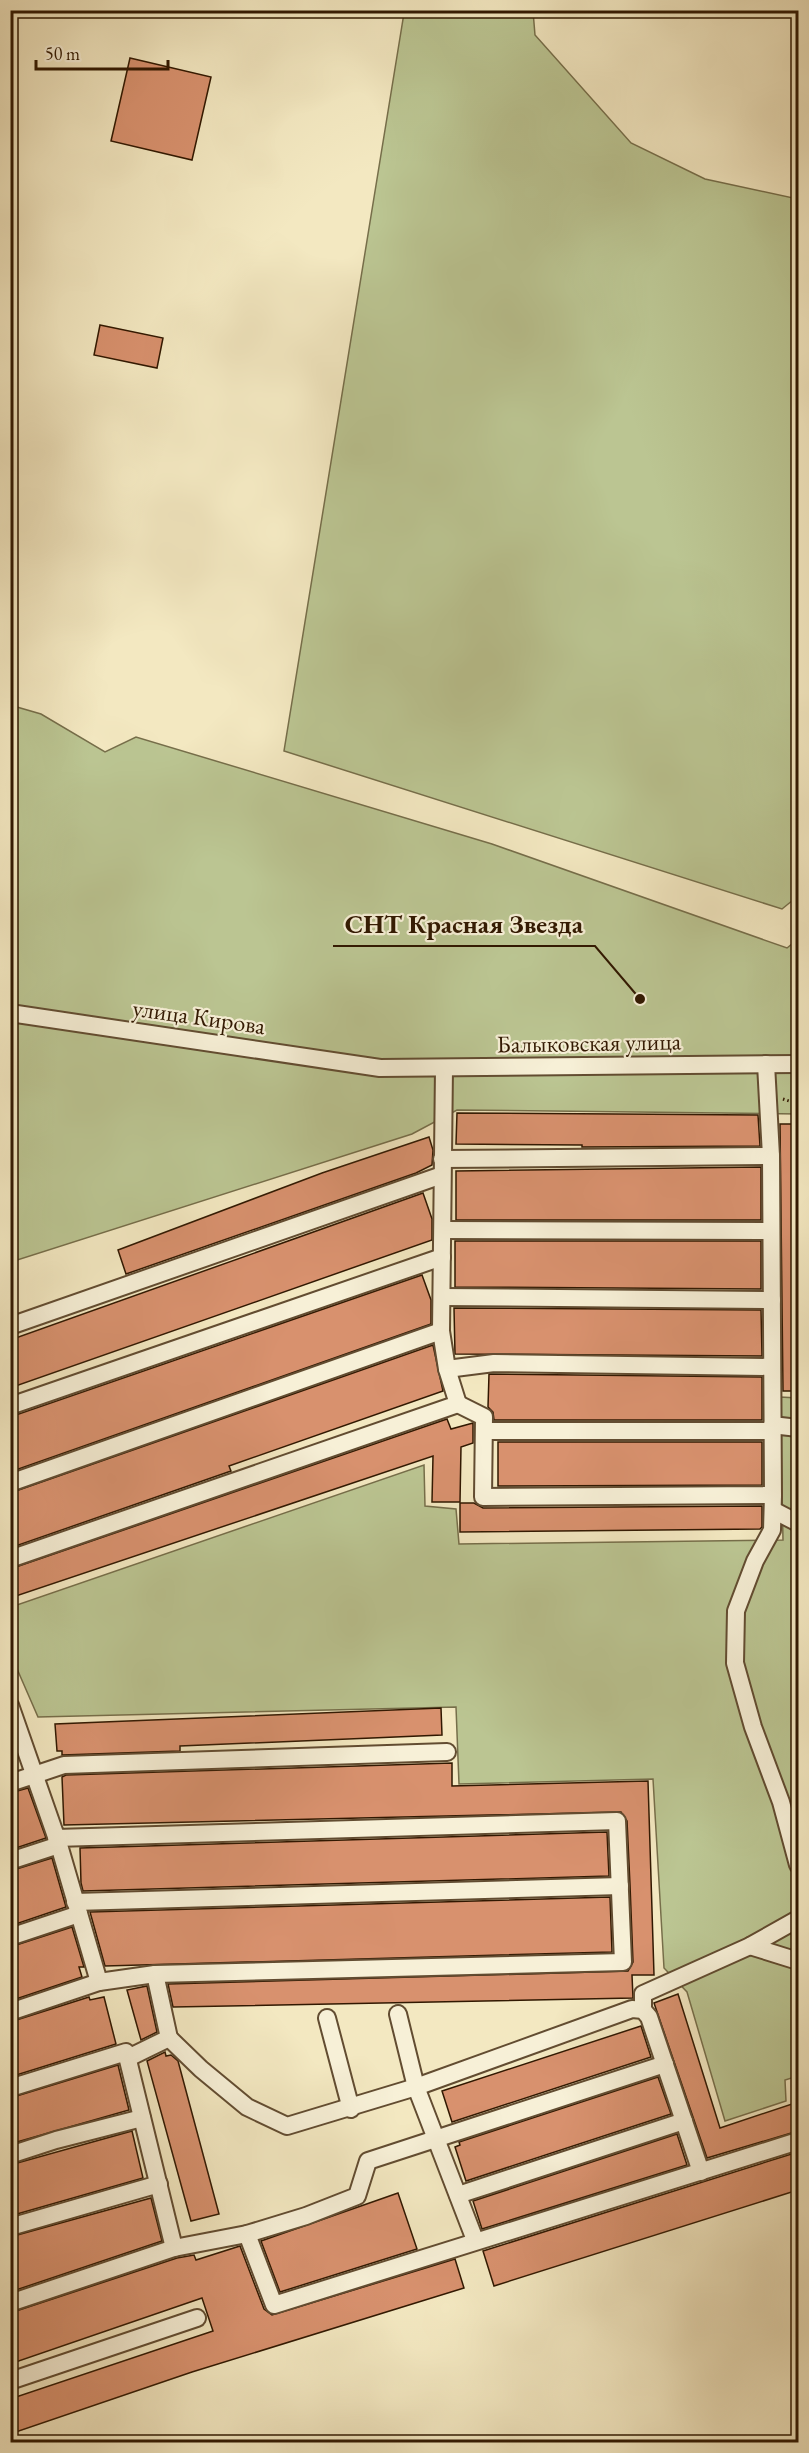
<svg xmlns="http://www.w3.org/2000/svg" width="809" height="2453" viewBox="0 0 809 2453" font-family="'EB Garamond',serif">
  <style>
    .green { fill: #bbc592; stroke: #766e4a; stroke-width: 1.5 }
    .building { fill: #d8916e; stroke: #311801; stroke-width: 1.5 }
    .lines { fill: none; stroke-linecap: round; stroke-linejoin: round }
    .minor-casing { stroke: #624c31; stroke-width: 20 }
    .path { stroke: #311801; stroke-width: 3; stroke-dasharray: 1.5 3; stroke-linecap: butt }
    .minor { stroke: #f7f0d7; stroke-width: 16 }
    .labels { text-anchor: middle; stroke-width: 4.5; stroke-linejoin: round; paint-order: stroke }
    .street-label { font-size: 24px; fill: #311801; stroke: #f7f0d7 }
    .leader { fill: none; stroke: #311801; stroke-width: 2 }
    .callout-dot { fill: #311801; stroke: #f7f0d7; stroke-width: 2 }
    .callout-label { font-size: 26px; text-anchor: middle; font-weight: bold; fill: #311801; stroke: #f7f0d7; stroke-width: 4.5; stroke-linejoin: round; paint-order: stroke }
  </style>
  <rect width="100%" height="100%" fill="#f3e8c1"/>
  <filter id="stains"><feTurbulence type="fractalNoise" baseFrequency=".00333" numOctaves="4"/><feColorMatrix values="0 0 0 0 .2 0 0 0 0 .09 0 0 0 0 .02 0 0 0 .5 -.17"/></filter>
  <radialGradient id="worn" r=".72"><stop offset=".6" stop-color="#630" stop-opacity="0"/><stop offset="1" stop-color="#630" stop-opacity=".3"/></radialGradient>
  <g class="green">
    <path d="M332,11H533L535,35L631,143L705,179L798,199V896L782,909L284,751L404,13Z"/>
    <path d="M10,705L41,714L105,752L136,737L492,844L787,948L798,939V1114L457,1110L412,1134L11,1262Z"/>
    <path d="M780,1397L798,1398V2076L785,2080L786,2101L725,2121L687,1992L664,1968L653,1779L459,1784L456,1707L38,1717L11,1655V1607L424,1465L425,1506L456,1509L459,1544L783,1540Z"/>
  </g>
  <g class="building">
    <path d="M130,58L211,77L192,160L111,141Z"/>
    <path d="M100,325L163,338L157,368L94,355Z"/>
    <path d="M457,1113L758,1115L760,1146L582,1147V1145L456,1144Z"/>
    <path d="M780,1124H798V1391H783Z"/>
    <path d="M429,1137L433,1150L432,1165L416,1173L126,1274L118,1250L322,1173Z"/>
    <path d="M761,1167V1220H456V1171Z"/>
    <path d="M423,1193L432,1219V1240L10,1388V1340Z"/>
    <path d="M455,1241H761V1289L455,1287Z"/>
    <path d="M422,1275L431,1300V1324L10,1472V1417Z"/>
    <path d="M454,1308L761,1310L762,1356L455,1354Z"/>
    <path d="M433,1345L443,1391L229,1466L231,1471L10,1548V1493Z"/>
    <path d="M489,1374L762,1377V1420H494L493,1412L488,1407Z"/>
    <path d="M447,1419L451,1429L473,1423V1443L461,1447L460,1502H432L433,1456L10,1598V1569Z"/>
    <path d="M498,1442H762V1485L498,1486Z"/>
    <path d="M460,1503H474L483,1508L762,1506V1527L760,1529L460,1532Z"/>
    <path d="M441,1708L442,1735L180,1746V1751L62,1755V1751H57L55,1724Z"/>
    <path d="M452,1763V1786L648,1781L654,1975H632L633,1998L173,2007L168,1984L628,1971L633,1962L630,1885L627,1821L621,1812L64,1825L62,1777L66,1775Z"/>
    <path d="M28,1788L46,1838L10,1850V1793Z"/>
    <path d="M607,1832L609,1876L83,1891L81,1883L80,1848Z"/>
    <path d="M52,1858L66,1907L10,1926V1871Z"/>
    <path d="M610,1897L612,1952L105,1966L90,1912Z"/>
    <path d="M72,1927L84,1967H79L82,1977L10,2001V1947Z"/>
    <path d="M147,1986L157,2032L141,2040L127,1990Z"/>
    <path d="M678,1994L720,2128L798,2102V2131L707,2158L654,2003Z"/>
    <path d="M89,1997L90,2000L104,1997L116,2044L10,2077V2022Z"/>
    <path d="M641,2026L651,2057L452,2122L442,2091Z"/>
    <path d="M165,2052L166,2056L171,2055L178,2061L219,2214L191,2221L147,2061Z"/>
    <path d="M118,2065L129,2110L10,2144V2098Z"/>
    <path d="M658,2077L671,2114L466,2181L455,2147L460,2145L459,2142Z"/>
    <path d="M132,2131L143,2178L10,2216V2165Z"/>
    <path d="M677,2134L687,2165L482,2229L473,2201Z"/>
    <path d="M798,2152V2190L494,2286L483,2251Z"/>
    <path d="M398,2193L417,2249L280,2292L261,2241Z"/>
    <path d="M151,2198L162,2241L10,2292V2237Z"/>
    <path d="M240,2246L264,2309L272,2315L455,2259L464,2288L192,2372L10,2434V2399L213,2331L202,2298L10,2364V2313L177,2258L194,2255L196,2260Z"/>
  </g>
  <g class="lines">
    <g class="minor-casing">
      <g id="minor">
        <path d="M10,1013L380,1068L798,1064"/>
        <path d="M442,1159L771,1156"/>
        <path d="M443,1230L771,1231"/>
        <path d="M443,1297L772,1300"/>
        <path d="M10,1326L442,1175"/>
        <path d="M447,1369L494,1363L772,1367"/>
        <path d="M458,1404L484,1417L483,1497L773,1495L771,1156L766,1064"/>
        <path d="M10,1406L442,1257"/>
        <path d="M772,1425L798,1428"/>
        <path d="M484,1431H772"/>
        <path d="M10,1483L441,1331"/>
        <path d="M773,1495L772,1530L755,1561L736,1611L735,1663L753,1727L781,1802L798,1865"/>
        <path d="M773,1510L798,1523"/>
        <path d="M10,1559L458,1404L447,1369L441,1331L444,1068"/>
        <path d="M10,1705L59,1845L99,1982L155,1974L623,1962L617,1821L56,1838"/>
        <path d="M10,1783L64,1765L447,1752"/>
        <path d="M10,1861L59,1845"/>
        <path d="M75,1902L620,1886"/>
        <path d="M10,1937L79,1914"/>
        <path d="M750,1946L798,1961"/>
        <path d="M643,2010V1994L750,1946L798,1919"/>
        <path d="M10,2012L99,1982"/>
        <path d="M398,2014L416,2087L475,2240"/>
        <path d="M327,2018L351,2109"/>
        <path d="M169,2038L201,2069L247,2107L287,2126L416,2087L632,2009L643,2010L649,2017L701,2172"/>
        <path d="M128,2058L169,2038L155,1974"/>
        <path d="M10,2088L126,2052L174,2248"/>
        <path d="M10,2155L56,2140L142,2118"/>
        <path d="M458,2195L684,2121"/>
        <path d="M10,2227L159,2184"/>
        <path d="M247,2234L274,2305L798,2141"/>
        <path d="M10,2303L174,2248L247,2234L306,2216L357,2196L368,2161L665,2064"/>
        <path d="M10,2381L197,2318"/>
      </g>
    </g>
    <path class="path" d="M783,1099L798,1104"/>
    <use href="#minor" class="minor"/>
  </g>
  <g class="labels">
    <g class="street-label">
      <text transform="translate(199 1017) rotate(8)" y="8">улица Кирова</text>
      <text transform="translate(589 1043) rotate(-1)" y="8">Балыковская улица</text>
    </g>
  </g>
  <path class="leader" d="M640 999L595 946H333"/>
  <circle class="callout-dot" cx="640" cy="999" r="6"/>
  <g class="callout-label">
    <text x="464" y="933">СНТ Красная Звезда</text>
  </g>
  <rect width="809" height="2453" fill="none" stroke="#f3e8c1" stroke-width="36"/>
  <rect x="12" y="12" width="785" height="2429" fill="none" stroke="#311801" stroke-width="3"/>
  <rect x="18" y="18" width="773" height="2417" fill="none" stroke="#311801" stroke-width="1.5"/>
  <path d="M36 60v9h132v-9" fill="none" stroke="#311801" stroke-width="3"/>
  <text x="45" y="60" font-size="18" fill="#311801" stroke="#f7f0d7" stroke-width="4.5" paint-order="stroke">50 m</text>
  <rect width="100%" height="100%" filter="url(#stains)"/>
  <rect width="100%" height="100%" fill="url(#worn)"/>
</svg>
